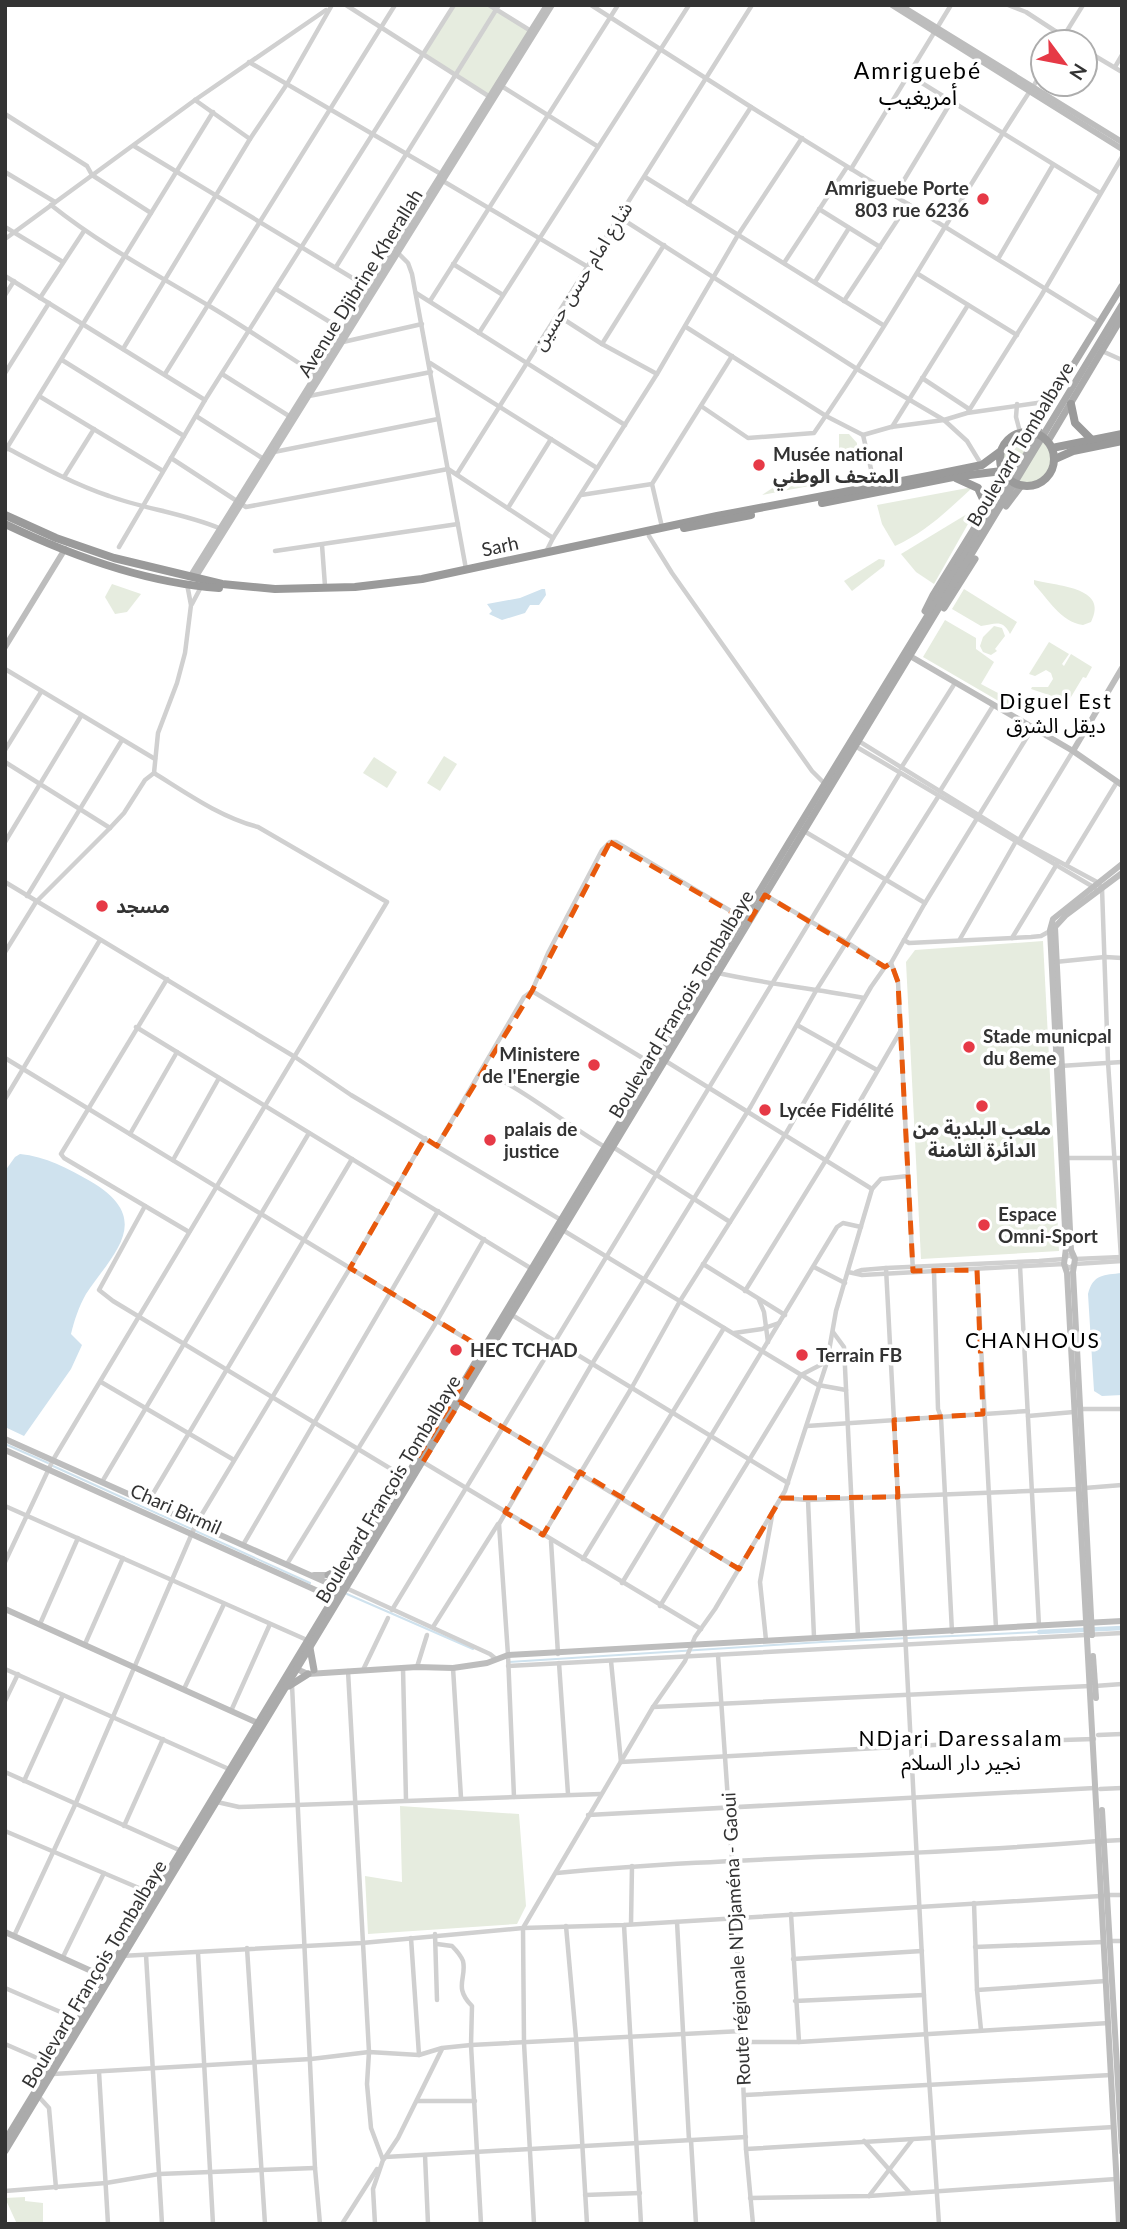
<svg xmlns="http://www.w3.org/2000/svg" width="1127" height="2229" viewBox="0 0 1127 2229" font-family="Lato,'Noto Sans Arabic',sans-serif">
  <style>
    .green { fill: #e6ecdf }
    .water { fill: #cfe2ee }
    .lines { fill: none; stroke-linecap: round; stroke-linejoin: round }
    .stream { stroke: #cfe2ee; stroke-width: 2 }
    .canal { stroke: #cfe2ee; stroke-width: 4.5 }
    .street { stroke: #d0d0d0; stroke-width: 4.5 }
    .secondary { stroke: #bdbdbd; stroke-width: 6 }
    .primary { stroke: #ababab; stroke-width: 7 }
    .highway { stroke: #9a9a9a; stroke-width: 8 }
    .marked { fill: none; stroke: #e8590c; stroke-width: 5; stroke-dasharray: 14 9; stroke-linejoin: round }
    .poi-dot { fill: #e63946; stroke: #fff; stroke-width: 2.5 }
    .labels { text-anchor: middle; stroke-width: 7; stroke-linejoin: round; paint-order: stroke }
    .poi-label { font-size: 19px; font-weight: bold; fill: #333; stroke: #fff; text-anchor: start }
    .street-label { font-size: 19px; fill: #333; stroke: #fff }
    .neighbourhood-label { font-size: 21px; letter-spacing: 2px; fill: #000; stroke: #fff }
    .quarter-label { font-size: 23px; letter-spacing: 2px; fill: #000; stroke: #fff }
  </style>
  <rect width="100%" height="100%" fill="#fff"/>
  <g class="green">
    <path d="M454,5H489L531,31L490,97L423,55Z"/>
    <path d="M839,434H849L857,443V453H839Z"/>
    <circle cx="1027" cy="459" r="24"/>
    <path d="M799,478L825,483L762,495L780,483Z"/>
    <path d="M973,487C948,510 926,532 895,546L882,524L877,505Z"/>
    <path d="M977,508L934,584L916,572L901,554Z"/>
    <path d="M879,559L885,560L884,566L852,591L844,581Z"/>
    <path d="M1034,580C1054,586 1110,586 1091,622L1083,625C1061,622 1048,599 1034,584Z"/>
    <path d="M112,584L141,594L127,612L115,614L105,597Z"/>
    <path d="M964,589L1017,622L1010,634C1002,618 994,625 981,626L952,609Z"/>
    <path d="M945,620L976,638V649L994,662L981,684L1013,701L1016,707L1014,710L923,657Z"/>
    <path d="M994,626L1002,628L1005,636L995,649L997,651L991,655L983,652L980,646L983,637Z"/>
    <path d="M1049,642L1069,654L1062,664L1064,666L1071,654L1092,667L1086,678L1083,677L1068,702L1056,696L1055,697L1031,689L1032,687H1048L1053,679L1051,673L1046,670L1035,676L1029,674Z"/>
    <path d="M444,756L457,764L440,791L427,783Z"/>
    <path d="M374,757L397,772L387,788L363,773Z"/>
    <path d="M1043,941L1059,1251L921,1259L906,962L915,950Z"/>
    <path d="M400,1806L519,1814L526,1906L517,1924L368,1934L365,1876L402,1882Z"/>
    <path d="M25,2197V2201L43,2203V2224H17L5,2198Z"/>
  </g>
  <g class="water">
    <path d="M542,589H545L546,595L539,605H530L525,613L502,620L489,614L492,611L487,604L520,598Z"/>
    <path d="M20,1154C45,1156 69,1169 90,1181C155,1219 114,1252 86,1294C79,1306 74,1321 71,1334L82,1345L71,1369L24,1436L5,1427V1171L15,1157Z"/>
    <path d="M1122,1273V1395L1102,1396L1094,1391L1088,1294C1093,1274 1104,1275 1122,1273Z"/>
  </g>
  <g class="lines">
    <g class="stream">
      <path d="M5,1444L48,1463"/>
      <path d="M53,1466L310,1583"/>
      <path d="M347,1594L473,1649"/>
      <path d="M509,1662L822,1642L1039,1632"/>
    </g>
    <path class="canal" d="M1039,1632L1122,1628"/>
    <g class="street">
      <path d="M346,5L490,97"/>
      <path d="M489,5L531,31"/>
      <path d="M591,5L751,107L1099,322"/>
      <path d="M1008,5L1026,12L1072,42"/>
      <path d="M1060,42L1083,5"/>
      <path d="M1085,50L1122,72"/>
      <path d="M249,62L441,174"/>
      <path d="M1115,67L1122,55"/>
      <path d="M909,75L1100,193"/>
      <path d="M503,87L597,146"/>
      <path d="M1033,87L1043,69"/>
      <path d="M195,100L250,139"/>
      <path d="M5,114L87,166L92,175L151,213"/>
      <path d="M134,146L369,288"/>
      <path d="M851,169L951,5"/>
      <path d="M5,172L55,202"/>
      <path d="M645,177L883,325"/>
      <path d="M443,181L588,267"/>
      <path d="M895,195L951,102"/>
      <path d="M688,204L751,107"/>
      <path d="M51,205C101,245 156,274 211,307C246,328 281,352 316,374"/>
      <path d="M819,209L880,247"/>
      <path d="M619,217L857,369L944,420L967,441L981,464"/>
      <path d="M5,227L63,262"/>
      <path d="M5,239L195,100L326,10"/>
      <path d="M397,252L408,263L412,274L466,569"/>
      <path d="M998,259L1053,165"/>
      <path d="M784,263L847,167"/>
      <path d="M453,264L503,295"/>
      <path d="M336,267L499,5"/>
      <path d="M918,274L1017,335"/>
      <path d="M5,276L205,400"/>
      <path d="M815,282L849,228"/>
      <path d="M276,289L343,330"/>
      <path d="M416,293L625,425"/>
      <path d="M5,295L14,281"/>
      <path d="M40,298L84,231"/>
      <path d="M430,301L618,5"/>
      <path d="M844,301L908,204"/>
      <path d="M557,315L602,344L657,374"/>
      <path d="M686,327L826,416L863,435L891,427L944,420L967,413L1051,401"/>
      <path d="M479,333L689,5"/>
      <path d="M343,342L422,324"/>
      <path d="M602,344L664,245"/>
      <path d="M123,349L250,139L287,84L332,5"/>
      <path d="M1102,351L1122,360"/>
      <path d="M62,360L184,436"/>
      <path d="M430,363L597,468"/>
      <path d="M5,373L49,303"/>
      <path d="M165,374L395,5"/>
      <path d="M222,374L289,416"/>
      <path d="M922,378L969,409"/>
      <path d="M39,396L163,471"/>
      <path d="M309,396L431,372"/>
      <path d="M1017,404L1016,417L1020,432"/>
      <path d="M701,406L748,438L814,433C891,322 956,204 1030,91"/>
      <path d="M968,412L1041,296L1122,157"/>
      <path d="M196,416L262,458"/>
      <path d="M892,427L968,305"/>
      <path d="M863,435L875,486"/>
      <path d="M5,447C39,465 73,484 109,496C145,509 183,513 219,528"/>
      <path d="M5,451L213,112"/>
      <path d="M274,452L438,419"/>
      <path d="M171,458L246,507L448,469L553,538"/>
      <path d="M457,474L752,5"/>
      <path d="M64,477L94,429"/>
      <path d="M581,495L652,484"/>
      <path d="M508,508L551,439"/>
      <path d="M662,527L652,484L732,356"/>
      <path d="M649,536L672,573L812,771L824,783"/>
      <path d="M322,545L325,586"/>
      <path d="M119,547L205,400L454,5"/>
      <path d="M275,551L458,524"/>
      <path d="M546,552L553,538L657,374L738,235L802,138"/>
      <path d="M192,604L201,587"/>
      <path d="M5,669L155,759"/>
      <path d="M857,740L1019,840L1097,882L1102,888L1108,1062L1121,1257"/>
      <path d="M855,746L1095,888"/>
      <path d="M5,750L41,692"/>
      <path d="M5,762L110,828"/>
      <path d="M901,768L955,683"/>
      <path d="M940,791L993,706"/>
      <path d="M804,831L925,903"/>
      <path d="M1019,840L1073,751"/>
      <path d="M5,842L81,716"/>
      <path d="M1067,864L1117,782"/>
      <path d="M5,882L295,1057L351,1095L561,1220"/>
      <path d="M765,895L848,943L885,967"/>
      <path d="M27,896L122,740"/>
      <path d="M1012,938L1057,864"/>
      <path d="M960,939L1015,843"/>
      <path d="M904,940L909,943L1031,937L1041,936L1050,931"/>
      <path d="M5,952L36,902L110,828L124,813L145,780L154,773L158,733L177,683L185,653L191,605L187,584"/>
      <path d="M1055,962L1105,957L1122,958"/>
      <path d="M718,973C767,984 816,989 864,998"/>
      <path d="M167,979L61,1154L64,1158L189,1232"/>
      <path d="M532,991L654,1065"/>
      <path d="M797,1025L877,1070"/>
      <path d="M136,1027L532,1269"/>
      <path d="M5,1058L483,1349"/>
      <path d="M664,1060L872,1189"/>
      <path d="M1060,1066L1122,1062"/>
      <path d="M482,1070C526,1091 563,1122 605,1147"/>
      <path d="M5,1099L100,940"/>
      <path d="M130,1134L177,1052"/>
      <path d="M437,1146L524,997L532,991L548,953L602,850L610,842H616L744,919"/>
      <path d="M613,1147L730,1222"/>
      <path d="M1067,1158H1122"/>
      <path d="M173,1160L219,1078"/>
      <path d="M145,1206L99,1290L113,1301L406,1478"/>
      <path d="M561,1229L818,1385L846,1390"/>
      <path d="M703,1264L785,1315"/>
      <path d="M1020,1266L1039,1626"/>
      <path d="M814,1267L845,1283"/>
      <path d="M886,1268L926,2034L939,2224"/>
      <path d="M977,1270L996,1628"/>
      <path d="M934,1271L938,1409L941,1417L952,1632"/>
      <path d="M848,1272L862,1275L1064,1264L1069,1268L1075,1264L1122,1261"/>
      <path d="M856,1272L862,1270L886,1268L1039,1261L1064,1259L1069,1255L1075,1259L1122,1257"/>
      <path d="M913,1272L898,982L891,963L925,903L1032,729"/>
      <path d="M745,1291L826,1160L900,1032"/>
      <path d="M759,1300L764,1312L768,1342"/>
      <path d="M512,1315L788,1483"/>
      <path d="M833,1332L844,1347L858,1635"/>
      <path d="M734,1333L762,1329L779,1323"/>
      <path d="M101,1382L234,1460"/>
      <path d="M460,1402L739,1569"/>
      <path d="M1080,1409H1122"/>
      <path d="M1028,1416L1074,1412"/>
      <path d="M807,1426L1028,1411"/>
      <path d="M423,1462L701,1629"/>
      <path d="M102,1482L309,1133"/>
      <path d="M1085,1488L1122,1485"/>
      <path d="M781,1498L808,1500L1079,1489"/>
      <path d="M808,1500L814,1637"/>
      <path d="M148,1502L352,1159"/>
      <path d="M5,1506L307,1640"/>
      <path d="M543,1535L631,1389L680,1301L785,1135L871,987L885,967L891,963"/>
      <path d="M551,1541L558,1654"/>
      <path d="M243,1545L438,1211"/>
      <path d="M583,1559L724,1328"/>
      <path d="M5,1562L53,1460L387,902L258,827C220,817 188,794 154,773"/>
      <path d="M287,1564L437,1321L484,1239"/>
      <path d="M622,1583L837,1227L843,1223L861,1227"/>
      <path d="M346,1588L490,1654L496,1659"/>
      <path d="M660,1606L801,1375L826,1362"/>
      <path d="M392,1610L900,773"/>
      <path d="M40,1624L78,1538"/>
      <path d="M433,1627L498,1524"/>
      <path d="M766,1640L760,1582L772,1516"/>
      <path d="M85,1644L123,1558"/>
      <path d="M718,1655L736,1917L746,2149L753,2224"/>
      <path d="M611,1661L621,1762L971,1743L1094,1739"/>
      <path d="M559,1663L568,1794"/>
      <path d="M508,1666L1122,1633"/>
      <path d="M417,1667L427,1635"/>
      <path d="M403,1668L406,1800"/>
      <path d="M453,1668L461,1798"/>
      <path d="M5,1669L231,1770"/>
      <path d="M363,1670L388,1618"/>
      <path d="M348,1671L369,2052L367,2084L371,2128L383,2160L373,2189L375,2224"/>
      <path d="M292,1685L315,2168L320,2224"/>
      <path d="M1095,1686L1122,1684"/>
      <path d="M184,1689L224,1604"/>
      <path d="M5,1701L18,1674"/>
      <path d="M653,1707L1090,1686"/>
      <path d="M231,1711L270,1624"/>
      <path d="M1098,1735L1122,1734"/>
      <path d="M5,1772L179,1850"/>
      <path d="M24,1781L63,1695"/>
      <path d="M1100,1789L1122,1788"/>
      <path d="M514,1797L508,1655L499,1524L592,1364L751,1106L817,989L938,797"/>
      <path d="M217,1802L239,1807L601,1794"/>
      <path d="M588,1815L1095,1788"/>
      <path d="M124,1826L163,1739"/>
      <path d="M5,1831L153,1894"/>
      <path d="M1103,1841L1122,1840"/>
      <path d="M557,1873C737,1856 918,1857 1098,1841"/>
      <path d="M1107,1895H1122"/>
      <path d="M974,1903L977,1990L981,2030"/>
      <path d="M677,1922L689,2140"/>
      <path d="M631,1924L632,1866"/>
      <path d="M624,1925L641,2224"/>
      <path d="M566,1926L576,2038L587,2224"/>
      <path d="M435,1934L437,2000"/>
      <path d="M14,1936L75,1805L196,1524L350,1268L425,1138"/>
      <path d="M411,1938L419,2055"/>
      <path d="M1110,1941H1122"/>
      <path d="M437,1944L452,1946C456,1950 461,1956 463,1961C467,1978 453,1987 472,2006L471,2045L481,2224"/>
      <path d="M975,1947L1104,1942"/>
      <path d="M247,1948L265,2224"/>
      <path d="M198,1953L213,2224"/>
      <path d="M146,1955L162,2224"/>
      <path d="M121,1956L362,1943L523,1928L624,1925L1101,1896"/>
      <path d="M63,1957L104,1873"/>
      <path d="M793,1959L922,1951"/>
      <path d="M5,1988L79,2020"/>
      <path d="M977,1990L1106,1981"/>
      <path d="M795,2001L924,1995"/>
      <path d="M743,2042H799L791,1914"/>
      <path d="M799,2042L1109,2023"/>
      <path d="M5,2044L51,2064"/>
      <path d="M99,2072L108,2224"/>
      <path d="M53,2074L311,2059L369,2052L419,2055L442,2048L471,2045L742,2031"/>
      <path d="M745,2095L1111,2075"/>
      <path d="M39,2097L49,2108L56,2188"/>
      <path d="M417,2101H475"/>
      <path d="M691,2140L696,2224"/>
      <path d="M864,2141L909,2192"/>
      <path d="M746,2149L1114,2127"/>
      <path d="M425,2155L428,2224"/>
      <path d="M385,2157L746,2137"/>
      <path d="M384,2159L398,2138L442,2049"/>
      <path d="M5,2191L106,2183L159,2174L315,2168"/>
      <path d="M585,2195L640,2193"/>
      <path d="M869,2196L912,2140"/>
      <path d="M750,2198L869,2196L1116,2179"/>
      <path d="M342,2224L377,2169"/>
      <path d="M534,2224L524,2043L523,1928L653,1707L685,1661L695,1637L715,1609L785,1491L827,1362L836,1311L872,1189L881,1179L908,1176"/>
    </g>
    <g class="secondary">
      <path d="M892,5L1122,149"/>
      <path d="M903,7L1122,142"/>
      <path d="M190,577L547,5"/>
      <path d="M195,578L552,5"/>
      <path d="M5,647L65,549"/>
      <path d="M910,656L1073,751L1122,785"/>
      <path d="M1073,751L1122,668"/>
      <path d="M5,1439L330,1584L344,1588"/>
      <path d="M5,1450L320,1592L335,1595"/>
      <path d="M314,1575H328L344,1587"/>
      <path d="M5,1609L262,1725"/>
      <path d="M1092,1635L1073,1272L1075,1259L1071,1250L1055,927L1066,915L1122,873"/>
      <path d="M1093,1656L1096,1698"/>
      <path d="M292,1667L308,1674L417,1667L453,1668L487,1663L508,1655L1122,1621"/>
      <path d="M1102,1810L1122,2152"/>
      <path d="M5,1932L109,1979"/>
      <path d="M1119,2224L1067,1273L1064,1264L1066,1248L1050,930L1053,919L1122,864"/>
    </g>
    <g class="primary">
      <path d="M1026,432L1040,419L1122,286"/>
      <path d="M1048,441L1122,317"/>
      <path d="M1006,506L1021,486"/>
      <path d="M944,608L975,559"/>
      <path d="M925,611L933,595L1006,477"/>
      <path d="M328,1575L352,1563"/>
      <path d="M310,1648L314,1670"/>
      <path d="M289,1686L308,1674"/>
      <path d="M100,1985L788,844L1040,432"/>
      <path d="M5,2141L94,1995"/>
      <path d="M5,2151L1122,305"/>
    </g>
    <g class="highway">
      <path d="M1071,404L1075,423L1093,441"/>
      <circle cx="1027" cy="459" r="27"/>
      <path d="M1052,448L1122,434"/>
      <path d="M1055,459L1073,451L1122,441"/>
      <path d="M956,478L978,488L983,499L984,511"/>
      <path d="M822,503L953,477L1002,471"/>
      <path d="M5,515L56,538L114,558L222,584L275,589L355,587L422,579L717,516L928,476L982,465L1001,451"/>
      <path d="M5,524C72,556 145,583 219,588"/>
      <path d="M684,528L751,515"/>
    </g>
  </g>
  <path class="marked" d="M610,842L749,922L765,895L885,967L891,963L898,982L913,1271L977,1270L983,1414L894,1420L898,1497L781,1498L739,1569L580,1472L543,1535L505,1512L541,1450L460,1402L423,1462L417,1458L484,1349L350,1268L425,1138L437,1146L532,991Z"/>
  <g class="poi-dot">
    <circle cx="983" cy="199" r="7"/>
    <circle cx="759" cy="465" r="7"/>
    <circle cx="102" cy="906" r="7"/>
    <circle cx="969" cy="1047" r="7"/>
    <circle cx="594" cy="1065" r="7"/>
    <circle cx="982" cy="1106" r="7"/>
    <circle cx="765" cy="1110" r="7"/>
    <circle cx="490" cy="1140" r="7"/>
    <circle cx="984" cy="1225" r="7"/>
    <circle cx="456" cy="1350" r="7"/>
    <circle cx="802" cy="1355" r="7"/>
  </g>
  <g class="labels">
    <g class="poi-label">
      <text x="969" y="195" text-anchor="end">Amriguebe Porte<tspan x="969" dy="22">803 rue 6236</tspan></text>
      <text x="773" y="461">Musée national<tspan x="773" dy="22">المتحف الوطني</tspan></text>
      <text x="116" y="913">مسجد</text>
      <text x="983" y="1043">Stade municpal<tspan x="983" dy="22">du 8eme</tspan></text>
      <text x="580" y="1061" text-anchor="end">Ministere<tspan x="580" dy="22">de l'Energie</tspan></text>
      <text x="779" y="1117">Lycée Fidélité</text>
      <text x="982" y="1135" text-anchor="middle">ملعب البلدية من<tspan x="982" dy="22">الدائرة الثامنة</tspan></text>
      <text x="504" y="1136">palais de<tspan x="504" dy="22">justice</tspan></text>
      <text x="998" y="1221">Espace<tspan x="998" dy="22">Omni-Sport</tspan></text>
      <text x="470" y="1357">HEC TCHAD</text>
      <text x="816" y="1362">Terrain FB</text>
    </g>
    <g class="street-label">
      <text transform="translate(582 276) rotate(-58)" y="7">شارع امام حسن حسين</text>
      <text transform="translate(360 283) rotate(-58)" y="7">Avenue Djibrine Kherallah</text>
      <text transform="translate(1020 444) rotate(-59)" y="7">Boulevard Tombalbaye</text>
      <text transform="translate(500 546) rotate(-12)" y="7">Sarh</text>
      <text transform="translate(681 1004) rotate(-59)" y="7">Boulevard François Tombalbaye</text>
      <text transform="translate(388 1489) rotate(-59)" y="7">Boulevard François Tombalbaye</text>
      <text transform="translate(176 1509) rotate(24)" y="7">Chari Birmil</text>
      <text transform="translate(736 1939) rotate(-93)" y="7">Route régionale N'Djaména - Gaoui</text>
      <text transform="translate(94 1974) rotate(-59)" y="7">Boulevard François Tombalbaye</text>
    </g>
    <g class="neighbourhood-label">
      <text x="1056" y="709">Diguel Est<tspan x="1056" dy="24">ديقل الشرق</tspan></text>
      <text x="1033" y="1348">CHANHOUS</text>
      <text x="961" y="1746">NDjari Daressalam<tspan x="961" dy="24">نجير دار السلام</tspan></text>
    </g>
    <g class="quarter-label">
      <text x="918" y="79">Amriguebé<tspan x="918" dy="26">أمريغيب</tspan></text>
    </g>
  </g>
  <rect width="1127" height="2229" fill="none" stroke="#333333" stroke-width="14"/>
  <g transform="translate(1064 63) rotate(122)"><circle r="33" fill="#ffffff" stroke="#adadad" stroke-width="2"/>
  <path d="M0-5L12 26L0 18L-12 26Z" fill="#e63946"/>
  <text y="-10" font-size="19" font-weight="bold" text-anchor="middle" fill="#333333">N</text>
  </g>
</svg>
